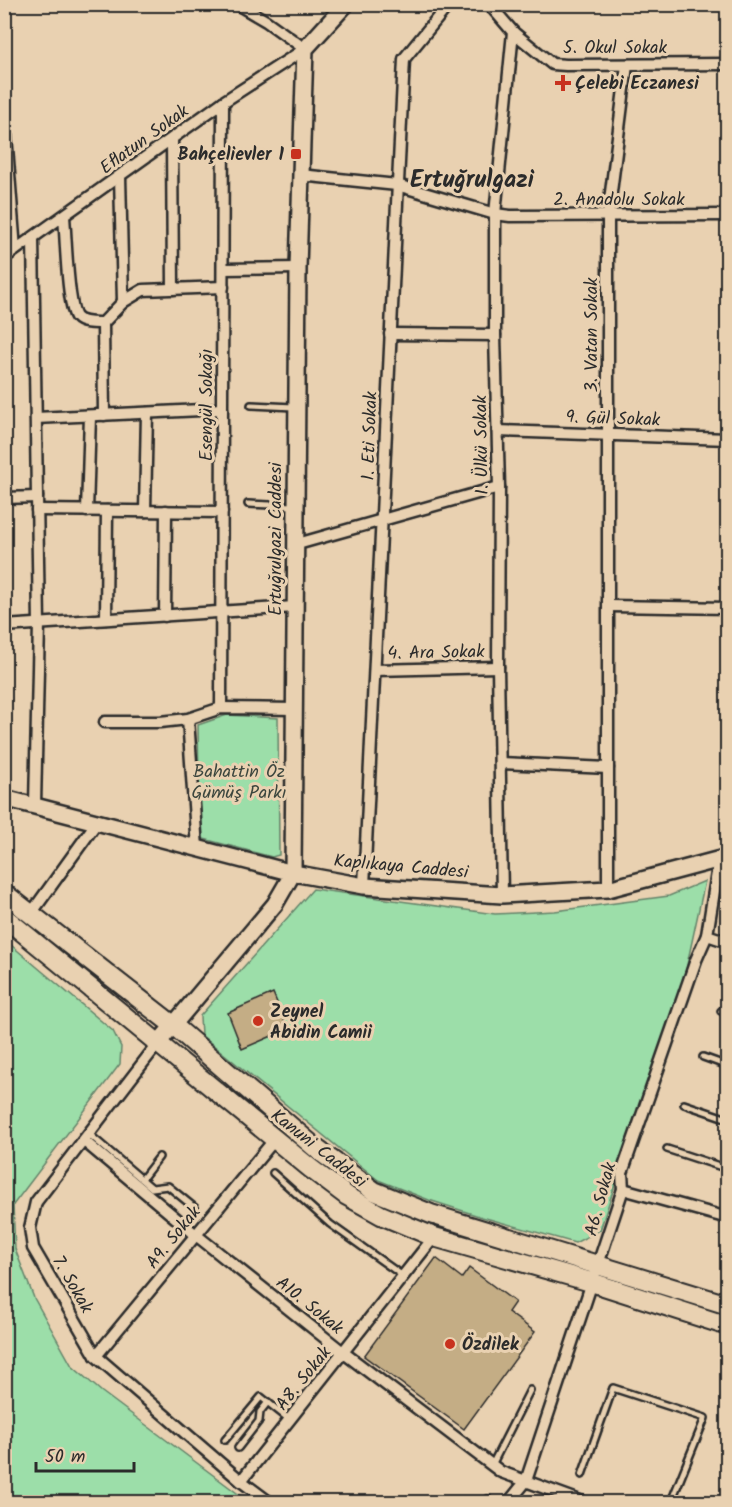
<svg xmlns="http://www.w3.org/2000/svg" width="732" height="1507" viewBox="0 0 732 1507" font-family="Kalam,sans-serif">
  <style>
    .green { fill: #9cdea9; stroke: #64846a; stroke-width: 1.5 }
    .building { fill: #c4ad85; stroke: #2b2b2b; stroke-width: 1.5 }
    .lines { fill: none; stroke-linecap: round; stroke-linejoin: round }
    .service-casing { stroke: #2b2b2b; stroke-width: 10 }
    .minor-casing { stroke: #2b2b2b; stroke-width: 15 }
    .secondary-casing { stroke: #2b2b2b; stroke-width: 20 }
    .primary-casing { stroke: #2b2b2b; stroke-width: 22 }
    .service { stroke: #e9d1b1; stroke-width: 5 }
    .minor { stroke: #e9d1b1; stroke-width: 10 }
    .secondary { stroke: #e9d1b1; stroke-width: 15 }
    .primary { stroke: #e9d1b1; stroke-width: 18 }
    .poi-dot { fill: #c8321e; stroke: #e9d1b1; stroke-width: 2 }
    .labels { text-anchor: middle; stroke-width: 6; stroke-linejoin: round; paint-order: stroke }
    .street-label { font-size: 18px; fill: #2b2b2b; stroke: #e9d1b1 }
    .poi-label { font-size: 18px; font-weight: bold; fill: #2b2b2b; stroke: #e9d1b1; text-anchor: start }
    .park-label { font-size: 18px; fill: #3c463e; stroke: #e9d1b1 }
    .district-label { font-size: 24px; font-weight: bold; fill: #2b2b2b; stroke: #e9d1b1 }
  </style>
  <rect width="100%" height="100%" fill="#e9d1b1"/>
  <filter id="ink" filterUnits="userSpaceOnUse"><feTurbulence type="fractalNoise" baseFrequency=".0167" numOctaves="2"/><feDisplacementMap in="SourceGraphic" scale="12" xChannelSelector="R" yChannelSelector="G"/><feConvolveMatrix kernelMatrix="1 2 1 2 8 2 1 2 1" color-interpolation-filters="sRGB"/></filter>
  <g filter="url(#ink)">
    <g class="green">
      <path d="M227,715L278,718L279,855L272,857L200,838L198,725Z"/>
      <path d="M705,881L685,974L600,1230L575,1243L482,1217L429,1200L378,1180L201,1035L200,1016L313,889L495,914L555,911L669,896Z"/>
      <path d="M5,940L113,1031L121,1047L120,1064L13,1205L15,1249L34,1298L72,1366L102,1392L249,1502H5Z"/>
    </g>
    <g class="building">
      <path d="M273,993L288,1029L242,1049L228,1013Z"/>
      <path d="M436,1258L462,1278L469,1268L515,1302L508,1312L535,1332L464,1429L364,1356Z"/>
    </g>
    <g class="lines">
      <g class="service-casing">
        <g id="service">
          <path d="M251,405L294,407"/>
          <path d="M248,504L293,506"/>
          <path d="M721,1011L728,1013"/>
          <path d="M703,1057L728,1066"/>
          <path d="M684,1104L728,1119"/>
          <path d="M89,1134L152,1188L168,1186L195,1208"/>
          <path d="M667,1149L728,1169"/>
          <path d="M273,1173L330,1224L403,1276"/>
          <path d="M142,1179L159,1157"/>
          <path d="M225,1440L261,1397L290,1420"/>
          <path d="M238,1448L259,1421L260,1412L268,1402"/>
          <path d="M492,1465L530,1390"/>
          <path d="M582,1475L613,1388L705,1418L671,1502"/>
          <path d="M485,1502L488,1499"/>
        </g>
      </g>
      <g class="minor-casing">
        <g id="minor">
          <path d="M489,4L513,32L495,214V335L499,487L498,667L502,895"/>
          <path d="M513,32L552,64L566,65L728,64"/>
          <path d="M4,109L15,250"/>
          <path d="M172,139L173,289"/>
          <path d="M300,175L397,185L495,214L510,216L728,215"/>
          <path d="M120,176L123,302"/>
          <path d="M64,217C66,236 67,303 76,317C82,324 95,323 103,323"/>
          <path d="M33,238L39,624L35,805"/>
          <path d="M4,258L223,102L305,49L266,21L237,4"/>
          <path d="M223,269L298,268"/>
          <path d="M390,334L495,335"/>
          <path d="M104,415L103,323L123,302L143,290L223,287"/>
          <path d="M36,418L222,409"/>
          <path d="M498,431L728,439"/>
          <path d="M4,498L37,497"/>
          <path d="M37,510L222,512"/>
          <path d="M87,511L90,416"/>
          <path d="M145,511L147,413"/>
          <path d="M294,545L499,487"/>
          <path d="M610,606L728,608"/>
          <path d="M165,616L166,511"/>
          <path d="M106,619L107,511"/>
          <path d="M4,626L295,607"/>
          <path d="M375,670L498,667"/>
          <path d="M221,708L223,102"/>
          <path d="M188,719L197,848"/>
          <path d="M105,722H160L188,719L221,708L294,709"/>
          <path d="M501,763L608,768"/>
          <path d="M719,860L707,935L728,942"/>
          <path d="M364,886L404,59L449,4"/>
          <path d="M608,889V216L627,65"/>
          <path d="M30,915L97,822"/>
          <path d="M159,1042L36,1202L30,1228L33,1248L96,1356L241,1481L269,1502"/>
          <path d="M84,1141L196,1235L344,1353L501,1472L583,1502"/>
          <path d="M623,1189L728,1218"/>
          <path d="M96,1356L275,1139"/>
          <path d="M241,1481L434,1237"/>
          <path d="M509,1502L526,1481L623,1189L622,1173L696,960L707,935"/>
        </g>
      </g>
      <g class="secondary-casing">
        <g id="secondary">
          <path d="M4,798L293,873L364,886L502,895L608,889L728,857"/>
          <path d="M159,1042L275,904L293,873L298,268L305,49L346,4"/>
        </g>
      </g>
      <g class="primary-casing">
        <g id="primary">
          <path d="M4,893L173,1025L318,1150L374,1191L431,1214L728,1305"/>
          <path d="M4,917L310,1168L347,1196L381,1215L434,1237L591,1282L728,1326"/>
        </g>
      </g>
      <use href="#service" class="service"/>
      <use href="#minor" class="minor"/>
      <use href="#secondary" class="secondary"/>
      <use href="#primary" class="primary"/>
    </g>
  </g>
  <g class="poi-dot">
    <path d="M560 74h6v6h6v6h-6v6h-6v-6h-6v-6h6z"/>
    <rect x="290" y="148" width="12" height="12" rx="3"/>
    <circle cx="258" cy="1021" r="6"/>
    <circle cx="450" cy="1344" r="6"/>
  </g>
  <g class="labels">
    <g class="street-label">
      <text x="615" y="53">5. Okul Sokak</text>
      <text transform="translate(144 139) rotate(-36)" y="6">Eflatun Sokak</text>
      <text x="619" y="205">2. Anadolu Sokak</text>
      <text transform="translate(591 335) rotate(-90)" y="6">3. Vatan Sokak</text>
      <text transform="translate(206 405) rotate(-90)" y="6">Esengül Sokağı</text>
      <text transform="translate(613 418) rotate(2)" y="6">9. Gül Sokak</text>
      <text transform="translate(369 436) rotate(-88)" y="6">1. Eti Sokak</text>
      <text transform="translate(481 445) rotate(-91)" y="6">1. Ülkü Sokak</text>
      <text transform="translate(275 539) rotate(-90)" y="6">Ertuğrulgazi Caddesi</text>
      <text transform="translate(436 652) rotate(-1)" y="6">4. Ara Sokak</text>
      <text transform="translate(401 866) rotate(5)" y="6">Kaplıkaya Caddesi</text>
      <text transform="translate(319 1148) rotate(38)" y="6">Kanuni Caddesi</text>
      <text transform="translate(600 1199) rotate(-75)" y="6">A6. Sokak</text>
      <text transform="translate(173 1237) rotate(-51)" y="6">A9. Sokak</text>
      <text transform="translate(73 1284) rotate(60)" y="6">7. Sokak</text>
      <text transform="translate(310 1305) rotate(39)" y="6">A10. Sokak</text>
      <text transform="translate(303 1378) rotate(-51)" y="6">A8. Sokak</text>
    </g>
    <g class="poi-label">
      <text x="575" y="89">Çelebi Eczanesi</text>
      <text x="284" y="160" text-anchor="end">Bahçelievler 1</text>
      <text x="270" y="1017">Zeynel<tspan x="270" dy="21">Abidin Camii</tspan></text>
      <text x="462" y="1350">Özdilek</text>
    </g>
    <g class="park-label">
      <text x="239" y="777">Bahattin Öz<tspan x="239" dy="21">Gümüş Parkı</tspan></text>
    </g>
    <g class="district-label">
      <text x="472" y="187">Ertuğrulgazi</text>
    </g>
  </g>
  <rect width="732" height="1507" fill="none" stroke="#e9d1b1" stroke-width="24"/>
  <rect x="12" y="12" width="708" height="1483" fill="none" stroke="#2b2b2b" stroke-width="2" filter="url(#ink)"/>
  <path d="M36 1462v9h98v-9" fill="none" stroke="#2b2b2b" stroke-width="3"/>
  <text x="45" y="1462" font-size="18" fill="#2b2b2b" stroke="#e9d1b1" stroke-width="4.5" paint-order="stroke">50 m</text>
</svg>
